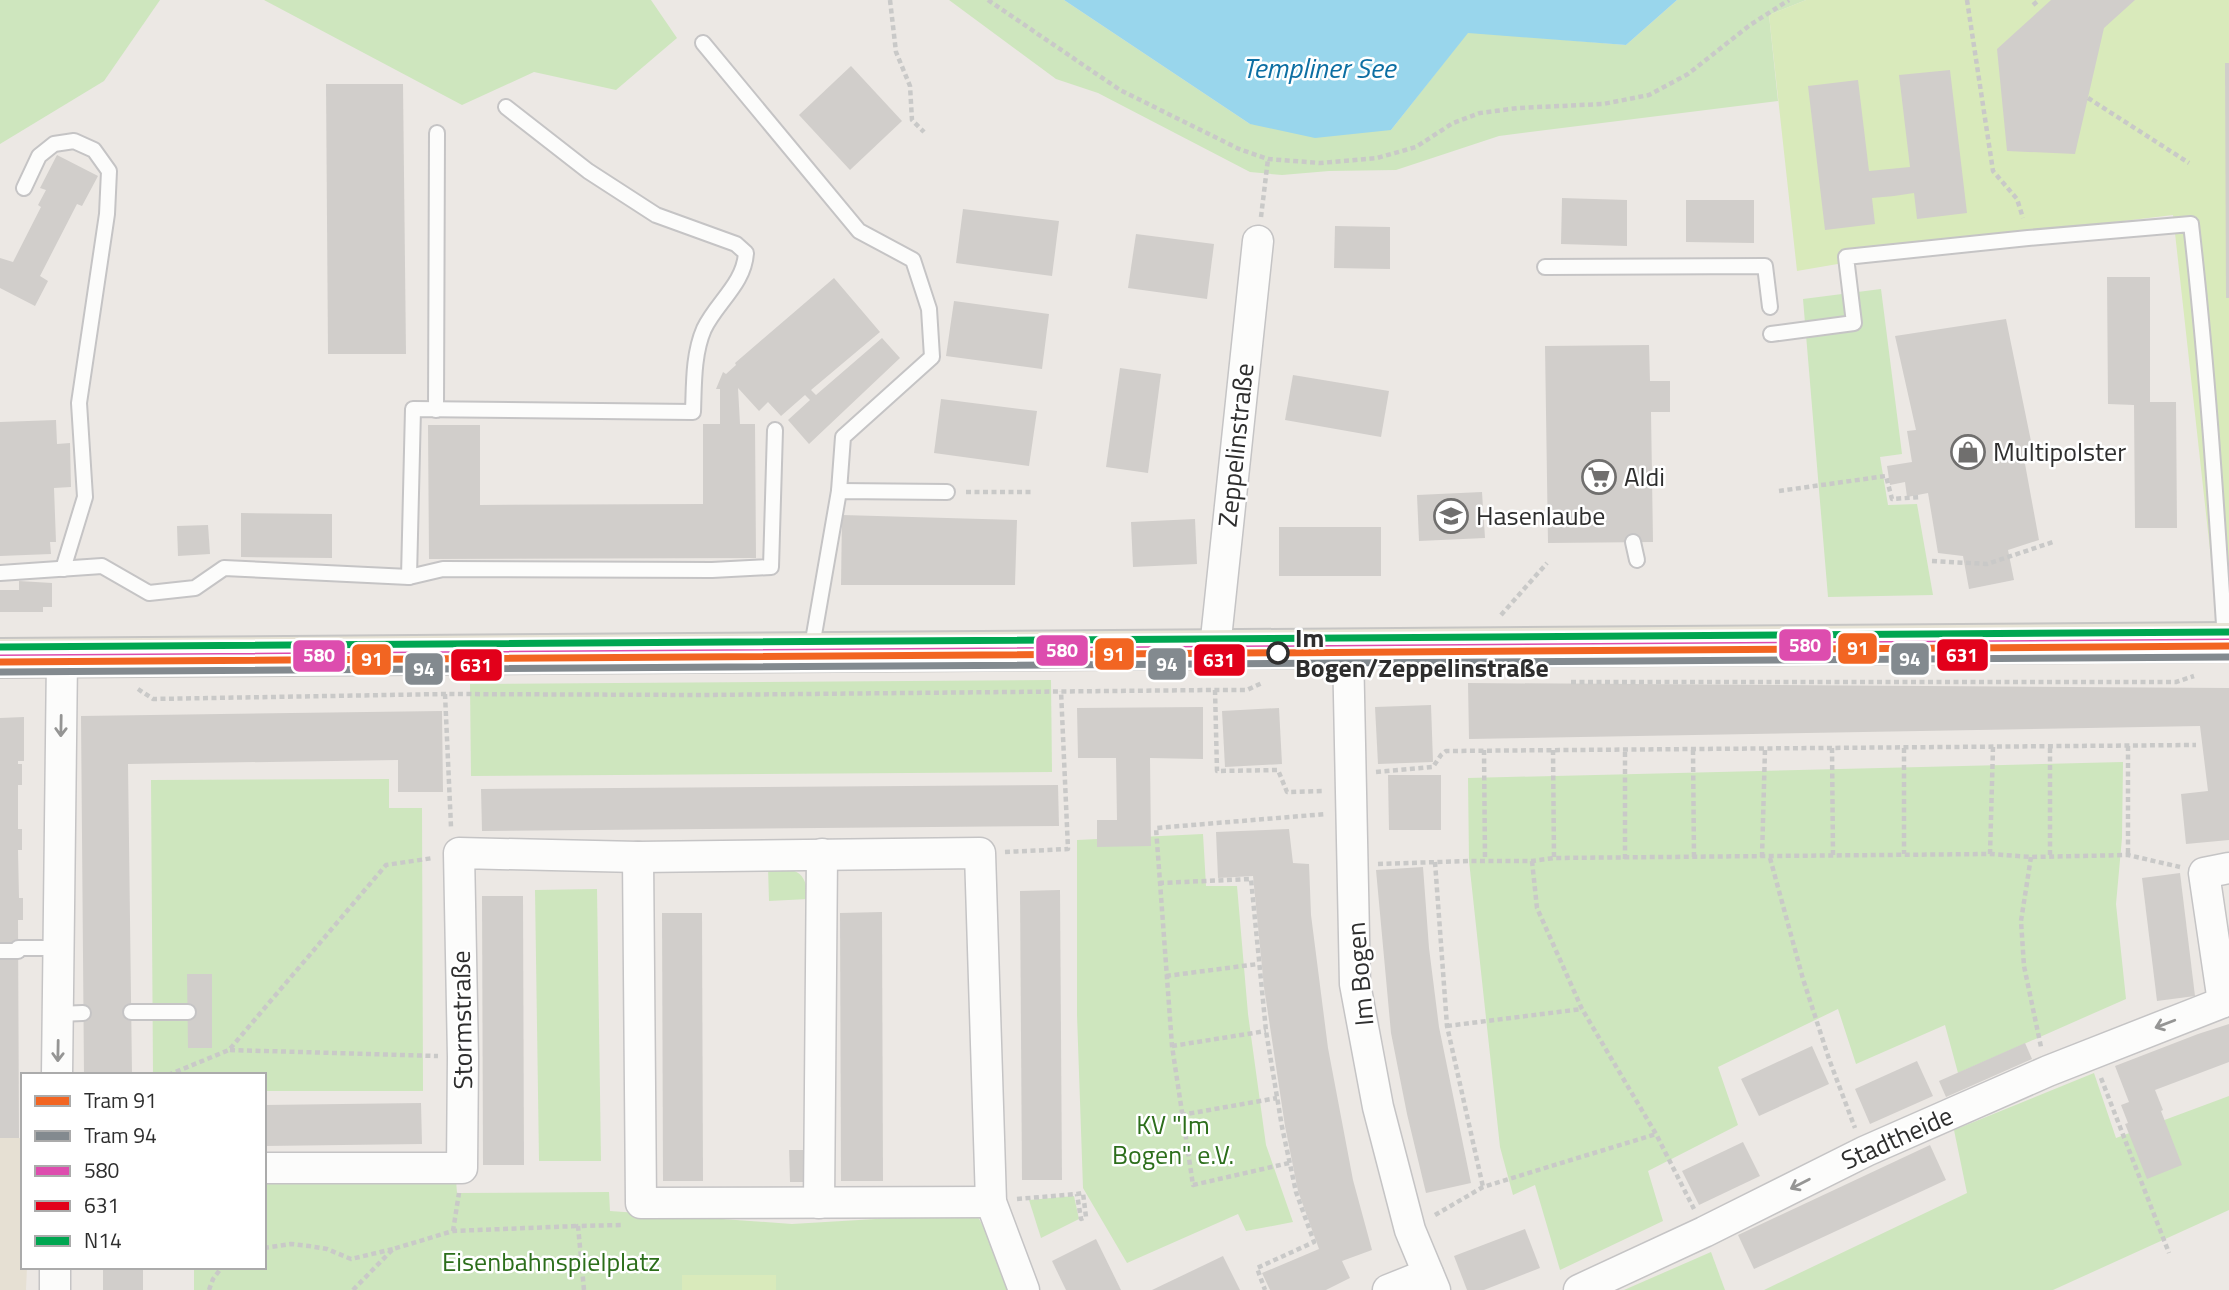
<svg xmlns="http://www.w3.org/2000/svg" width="2229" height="1290" viewBox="0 0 2229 1290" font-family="'Titillium Web',sans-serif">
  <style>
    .education { fill: #e6e0d3 }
    .green { fill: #cee6be }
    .pitch { fill: #d9eabb }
    .water { fill: #99d6ec }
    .building { fill: #d1cecb }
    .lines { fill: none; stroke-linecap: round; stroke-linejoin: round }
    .service-casing { stroke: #c5c4c5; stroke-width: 18 }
    .minor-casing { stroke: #c5c4c5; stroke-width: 33 }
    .primary-casing { stroke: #c6c5c4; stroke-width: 42 }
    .path { stroke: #c9c9c8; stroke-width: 4.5; stroke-dasharray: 5 3.5; stroke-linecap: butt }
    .service { stroke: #fcfcfb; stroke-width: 14 }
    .minor { stroke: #fcfcfb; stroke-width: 30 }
    .primary { stroke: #e8e4d6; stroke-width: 38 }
    .bus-1-casing { stroke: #fff; stroke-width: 12 }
    .bus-2-casing { stroke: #fff; stroke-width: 12 }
    .bus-3-casing { stroke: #fff; stroke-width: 12 }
    .bus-1 { stroke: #dd4dae; stroke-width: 7 }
    .bus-2 { stroke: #e2001a; stroke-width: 7 }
    .bus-3 { stroke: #00a651; stroke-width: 7 }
    .tram-1-casing { stroke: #fff; stroke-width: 12 }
    .tram-2-casing { stroke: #fff; stroke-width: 12 }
    .tram-1 { stroke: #f26522; stroke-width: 7 }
    .tram-2 { stroke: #838a8f; stroke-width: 7 }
    .oneway { stroke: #959594 }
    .stop-dot { fill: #fff; stroke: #2e2e2e; stroke-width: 3.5 }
    .labels { text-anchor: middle; stroke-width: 5; stroke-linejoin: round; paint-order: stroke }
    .street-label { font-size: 26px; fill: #2e2e2e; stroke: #fff }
    .poi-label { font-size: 26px; fill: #2e2e2e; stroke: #fff; text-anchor: start }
    .stop-label { font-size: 26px; font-weight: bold; fill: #2e2e2e; stroke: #fff; text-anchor: start }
    .park-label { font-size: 26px; fill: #2c6e1b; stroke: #fff }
    .water-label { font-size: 28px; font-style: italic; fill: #0d6fa3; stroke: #fff }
    .line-badge { stroke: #fff; stroke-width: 2.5 }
    .badge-label { font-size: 19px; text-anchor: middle; font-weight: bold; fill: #fff }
  </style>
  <rect width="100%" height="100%" fill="#ece8e4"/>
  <path class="education" d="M0,1138H23V1267H27L26,1290H0Z"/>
  <g class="green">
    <path d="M0,0H160L104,81L0,144Z"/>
    <path d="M264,0H651L677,38L616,90L534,72L462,105Z"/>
    <path d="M949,0H1064L1250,124L1391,130L1468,32L1626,45L1677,0H1806L1769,15L1778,101L1499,136L1396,170L1329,171L1282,175L1250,172L1098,93L1056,79Z"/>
    <path d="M1881,289L1902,454L1880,457L1888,505L1917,504L1933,595L1828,597L1803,299Z"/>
    <path d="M1051,680L1052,772L471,776L470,684Z"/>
    <path d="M2123,762L2122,838L2116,904L2126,999L1958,1073L1945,1025L1856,1064L1838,1009L1718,1067L1738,1125L1648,1171L1663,1221L1560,1270L1535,1185L1513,1195L1500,1147L1469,861L1468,778Z"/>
    <path d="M389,779V808H422L423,1091H264V1075H153L151,780Z"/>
    <path d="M1203,834L1206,886H1237L1248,1014L1266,1145L1293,1222L1246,1231L1238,1214L1127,1263L1083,1188L1077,1015V840Z"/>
    <path d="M768,867C795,870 806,868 808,899L769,901Z"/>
    <path d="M597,889L601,1161H539L535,890Z"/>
    <path d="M2094,1073L2116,1138L2229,1096V1210L2053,1290H1764L1967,1193L1954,1130Z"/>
    <path d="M264,1173L456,1180L457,1193L609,1192L610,1211L792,1224L976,1213L1016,1290H194V1267H264Z"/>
    <path d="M1074,1196L1079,1219L1041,1238L1029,1200Z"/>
    <path d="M1711,1252L1725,1290H1624Z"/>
  </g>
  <g class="pitch">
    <path d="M1806,0H2229V595H2215L2173,215L2006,235L1797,271L1769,15Z"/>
    <rect x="682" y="1275" width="94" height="15"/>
  </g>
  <path class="water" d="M1064,0H1677L1626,45L1468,33L1391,130L1315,138L1250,124Z"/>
  <g class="building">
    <path d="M2051,0H2135L2104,28L2075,154L2007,151L1997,49Z"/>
    <path d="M2225,63H2229V298H2226Z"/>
    <path d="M851,66L902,121L850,170L799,115Z"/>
    <path d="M1950,70L1967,213L1917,219L1914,193L1894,196L1872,198L1875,224L1825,230L1808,86L1858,80L1869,171L1910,167L1899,75Z"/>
    <path d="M326,84H403L406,354H328Z"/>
    <path d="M57,155L98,176L82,206L77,204L40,276L48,281L35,306L0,288V258L13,262L41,207L38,205L46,190L40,188Z"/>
    <path d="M1562,198L1627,200V246L1561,244Z"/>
    <path d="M1686,200H1754V243L1686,242Z"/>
    <path d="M963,209L1059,221L1052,276L956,263Z"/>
    <path d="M1335,226L1390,227V269L1334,268Z"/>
    <path d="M1136,234L1214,244L1207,299L1128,288Z"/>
    <path d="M2107,277H2150V402H2176L2177,528H2135L2134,405L2108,404Z"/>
    <path d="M834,278L880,332L811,390L816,395L882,338L900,358L809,444L788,420L810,400L805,395L781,416L768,402L759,411L738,388L740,424H755L756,558L429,559L428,425H480V505L703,504V424H720V389H716L723,372L726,374L736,365L735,363Z"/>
    <path d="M954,301L1049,314L1042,369L946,356Z"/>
    <path d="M2006,319L2033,451L2023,453L2039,540L2008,550L2014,580L1969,589L1963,556L1938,553L1928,493L1907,497L1905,482L1890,485L1887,466L1912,462L1907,431L1916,430L1895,336Z"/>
    <path d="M1649,345L1650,381H1670V412H1651L1653,542L1548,543L1545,346Z"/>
    <path d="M1120,368L1161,374L1148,473L1106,467Z"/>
    <path d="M1293,375L1389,391L1381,437L1285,420Z"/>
    <path d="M941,399L1037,411L1029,466L934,453Z"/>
    <path d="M56,420L57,444L70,443L71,487L54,488L56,542H50L51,554L0,556V422Z"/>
    <path d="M1482,492L1485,538L1419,541L1417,495Z"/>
    <path d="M241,513L332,514V558L241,557Z"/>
    <path d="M842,515L1017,520L1015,585H841Z"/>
    <path d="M1195,519L1197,564L1133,567L1131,522Z"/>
    <path d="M208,525L210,554L178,556L177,526Z"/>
    <rect x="1279" y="527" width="102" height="49"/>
    <path d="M19,581L52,583V607H43V612H0V590H19Z"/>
    <path d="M1468,683L2229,688V840L2186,844L2181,794L2208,791L2200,726L1469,739Z"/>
    <path d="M1431,705L1433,762L1378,764L1375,707Z"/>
    <path d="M1203,707V759L1150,758L1151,846L1097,847V820H1117L1116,758H1078L1077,708Z"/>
    <path d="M1279,708L1282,764L1225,767L1222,711Z"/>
    <path d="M442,711L443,792H398V760L128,764L132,1074L84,1075L81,716Z"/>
    <path d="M24,717V761H18V764H22V785H18V829H22V850H18L19,898H23V920H18L19,1138H0V718Z"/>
    <path d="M1388,775H1441V830H1389Z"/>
    <path d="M1058,785L1059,826L482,831L481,789Z"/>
    <path d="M1289,829L1293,863L1309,864L1311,915L1328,1048L1353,1180L1372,1250L1342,1261L1350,1278L1326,1290H1270L1262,1273L1319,1249L1298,1191L1285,1126L1264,987L1253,876L1218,878L1216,832Z"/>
    <path d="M1423,867L1429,948L1439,1027L1471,1183L1426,1193L1407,1114L1391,1033L1376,870Z"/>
    <path d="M2180,873L2195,996L2157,1001L2142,878Z"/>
    <path d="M1060,890L1062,1180H1022L1020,891Z"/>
    <path d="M482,896H523L524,1165H483Z"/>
    <path d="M882,912L883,1181H841L840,913Z"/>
    <path d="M662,913H702L703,1181H663Z"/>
    <path d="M187,974H212V1048H188Z"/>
    <path d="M2229,1024V1062L2155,1090L2163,1110L2161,1111L2182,1165L2147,1179L2125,1124L2128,1123L2121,1105L2129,1102L2115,1066L2198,1034Z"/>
    <path d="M2025,1043L2032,1059L1946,1097L1939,1081Z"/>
    <path d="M1812,1046L1829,1084L1759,1116L1741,1079Z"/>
    <path d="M1917,1061L1933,1096L1870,1124L1855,1089Z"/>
    <path d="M421,1103L422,1144L264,1146V1105Z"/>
    <path d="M1743,1142L1760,1176L1699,1205L1682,1171Z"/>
    <path d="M1930,1145L1946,1180L1754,1269L1738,1235Z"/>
    <path d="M789,1150H806L807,1182H790Z"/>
    <path d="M1525,1229L1540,1268L1484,1290H1467L1454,1256Z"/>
    <path d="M1096,1239L1121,1290H1066L1052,1261Z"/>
    <path d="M1223,1256L1240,1290H1152Z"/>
    <rect x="103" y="1267" width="40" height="23"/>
  </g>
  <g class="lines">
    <g class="service-casing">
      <g id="service">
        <path d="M703,43L859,231L913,260L929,309L932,357L843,437L839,491"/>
        <path d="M24,188L39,156L54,144L74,141L94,150L109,171L107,214L79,403L85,497L63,569"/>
        <path d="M1545,267L1765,266L1770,307"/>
        <path d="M1771,334L1854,323L1846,257L2028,238L2191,224C2207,363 2216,501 2225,640"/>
        <path d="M436,410L437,133"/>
        <path d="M1633,542L1637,560"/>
        <path d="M0,573L102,566L149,593L195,588L224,568L409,577L443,569L712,570L771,567L775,430"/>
        <path d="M409,577L413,409L693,412C694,386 693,354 704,329C717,302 744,284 746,253L736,244L656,215L588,171L506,107"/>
        <path d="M811,652L839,491L947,492"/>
        <path d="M18,948H58"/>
        <path d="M0,951H18"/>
        <path d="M131,1012H188"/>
        <path d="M58,1014L83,1013"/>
      </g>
    </g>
    <g class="minor-casing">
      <g id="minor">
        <path d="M1215,648L1258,241"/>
        <path d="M1348,648L1355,984L1378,1107L1410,1230L1435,1290"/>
        <path d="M638,857L641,1203L991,1202"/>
        <path d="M2223,1002L2204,873L2229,868"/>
        <path d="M57,1075L62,658"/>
        <path d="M264,1168H462L463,1057L459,853L638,857L980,853L991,1202L1024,1290"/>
        <path d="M819,1203L822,854"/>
        <path d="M55,1290V1267"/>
        <path d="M1388,1290L1428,1274"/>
        <path d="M1579,1290L1704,1232L1866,1151L2048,1071L2229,1000"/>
      </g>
    </g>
    <g class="primary-casing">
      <path id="primary" d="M0,658L2229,642"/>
    </g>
    <g class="path">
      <path d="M890,0L896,52L910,86L912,120L924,132"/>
      <path d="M988,0L1120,90L1239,149L1268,159L1320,163L1377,158L1416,147L1453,123L1480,113L1518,108L1603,104L1649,95L1688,74L1750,25L1789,0"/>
      <path d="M1967,0L1993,171L2017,199L2023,218"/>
      <path d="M2033,5L2039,0"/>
      <path d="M2088,98L2189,163"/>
      <path d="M1261,217L1268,159"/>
      <path d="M1779,491L1886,476L1892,499L1921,497"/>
      <path d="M966,492H1032"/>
      <path d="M1932,561L1987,564L2053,542"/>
      <path d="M1501,615L1547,563"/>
      <path d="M1571,682H2176L2194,676"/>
      <path d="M138,689L153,699L445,694L701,695L1215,690H1247L1262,683"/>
      <path d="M1215,690L1217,771L1278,770L1287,792L1323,791"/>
      <path d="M445,694L451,827"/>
      <path d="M2128,746V855"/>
      <path d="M1832,748L1833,856"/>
      <path d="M1904,748V854"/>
      <path d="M1484,750L1485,860"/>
      <path d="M1553,750L1554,858"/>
      <path d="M1693,750L1694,858"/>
      <path d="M1376,772L1433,767L1441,755L1446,751L2196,745"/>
      <path d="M1005,852L1068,849L1061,691"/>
      <path d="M1990,854L1993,747"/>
      <path d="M2050,855V746"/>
      <path d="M1762,857L1765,749"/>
      <path d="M2031,857L2021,921L2024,966L2041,1047"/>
      <path d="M1770,858L1803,979L1829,1059L1855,1128"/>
      <path d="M1625,859V749"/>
      <path d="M1532,861L1537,908L1582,1009L1656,1134L1694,1209"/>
      <path d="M1435,862L1447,1026L1483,1187"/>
      <path d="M1378,864L1469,861H1532L1554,858L1990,854L2031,857L2128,855L2180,867"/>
      <path d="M1159,883L1251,879L1266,1031L1282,1127L1296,1192L1314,1242L1257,1268L1265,1290"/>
      <path d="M1166,976L1258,964"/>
      <path d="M1447,1026L1582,1009"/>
      <path d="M1172,1046L1266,1031"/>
      <path d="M230,1050L438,1056"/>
      <path d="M168,1075L229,1050L386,865L433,858"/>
      <path d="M2101,1078L2169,1253"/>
      <path d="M1181,1115L1277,1098"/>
      <path d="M1289,1163L1193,1185L1172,1046L1156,828L1326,814"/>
      <path d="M1017,1199L1077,1194L1083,1193L1086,1217L1081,1219L1077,1194"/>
      <path d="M1435,1215L1483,1187L1656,1134"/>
      <path d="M453,1231L459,1193"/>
      <path d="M264,1248L291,1244L309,1246L327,1249L351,1259L393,1249"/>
      <path d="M209,1290L213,1279L222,1267"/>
      <path d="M353,1290L393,1249L453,1231L578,1226"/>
      <path d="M584,1290L578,1226L623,1225"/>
    </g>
    <use href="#service" class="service"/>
    <use href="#minor" class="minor"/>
    <use href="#primary" class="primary"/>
    <g class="bus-1-casing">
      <path id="bus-1" d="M0,658L2229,642"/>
    </g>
    <g class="bus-2-casing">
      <path id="bus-2" d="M0,668L2229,653"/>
    </g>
    <g class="bus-3-casing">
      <path id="bus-3" d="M0,647L2229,632"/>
    </g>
    <use href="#bus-1" class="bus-1"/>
    <use href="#bus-2" class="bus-2"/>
    <use href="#bus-3" class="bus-3"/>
    <g class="tram-1-casing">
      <path id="tram-1" d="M0,662L2229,646"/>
    </g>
    <g class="tram-2-casing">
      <path id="tram-2" d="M0,672L2229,657"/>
    </g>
    <use href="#tram-1" class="tram-1"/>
    <use href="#tram-2" class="tram-2"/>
  </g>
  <defs><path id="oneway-shaft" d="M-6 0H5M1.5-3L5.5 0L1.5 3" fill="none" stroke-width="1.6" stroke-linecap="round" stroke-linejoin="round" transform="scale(1.75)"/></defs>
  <g class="oneway">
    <use href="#oneway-shaft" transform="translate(61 726) rotate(91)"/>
    <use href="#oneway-shaft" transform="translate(2165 1024) rotate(159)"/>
    <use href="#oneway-shaft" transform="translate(58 1051) rotate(91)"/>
    <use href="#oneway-shaft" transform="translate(1800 1184) rotate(153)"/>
  </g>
  <defs>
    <g id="shop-ring" transform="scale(1.75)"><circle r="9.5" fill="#fff" stroke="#706f6e" stroke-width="1.5"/><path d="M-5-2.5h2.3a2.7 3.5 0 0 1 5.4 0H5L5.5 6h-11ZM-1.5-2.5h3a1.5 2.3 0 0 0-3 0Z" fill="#706f6e"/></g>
    <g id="supermarket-ring" transform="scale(1.75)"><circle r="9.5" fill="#fff" stroke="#706f6e" stroke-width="1.5"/><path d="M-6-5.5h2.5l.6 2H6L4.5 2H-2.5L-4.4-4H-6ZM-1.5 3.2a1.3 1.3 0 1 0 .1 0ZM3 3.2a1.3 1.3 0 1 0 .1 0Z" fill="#706f6e"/></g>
    <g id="school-ring" transform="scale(1.75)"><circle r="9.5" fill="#fff" stroke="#706f6e" stroke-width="1.5"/><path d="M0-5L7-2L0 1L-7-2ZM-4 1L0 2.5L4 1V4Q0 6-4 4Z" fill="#706f6e"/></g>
  </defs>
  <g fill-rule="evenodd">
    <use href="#shop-ring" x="1968" y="452"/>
    <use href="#supermarket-ring" x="1599" y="477"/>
    <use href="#school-ring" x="1451" y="516"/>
  </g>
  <circle class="stop-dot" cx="1278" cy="653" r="10"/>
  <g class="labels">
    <g class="street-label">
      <text transform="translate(1236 445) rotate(-84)" y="9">Zeppelinstraße</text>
      <text transform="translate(1360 974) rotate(-95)" y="9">Im Bogen</text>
      <text transform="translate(462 1020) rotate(-91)" y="9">Stormstraße</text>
      <text transform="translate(1897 1138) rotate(-24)" y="9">Stadtheide</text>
    </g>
    <g class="poi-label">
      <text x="1993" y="461">Multipolster</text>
      <text x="1624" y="486">Aldi</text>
      <text x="1476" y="525">Hasenlaube</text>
    </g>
    <g class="stop-label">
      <text x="1295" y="647">Im<tspan x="1295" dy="30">Bogen/Zeppelinstraße</tspan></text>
    </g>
    <g class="park-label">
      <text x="1173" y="1134">KV "Im<tspan x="1173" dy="30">Bogen" e.V.</tspan></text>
      <text x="551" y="1271">Eisenbahnspielplatz</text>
    </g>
    <g class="water-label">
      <text x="1319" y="78">Templiner See</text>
    </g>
  </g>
  <g class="line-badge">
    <rect x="1778" y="628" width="54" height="34" rx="7" fill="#dd4dae"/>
    <rect x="1837" y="632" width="41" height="33" rx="7" fill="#f26522"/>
    <rect x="1035" y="634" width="54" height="33" rx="7" fill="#dd4dae"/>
    <rect x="1094" y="637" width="41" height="34" rx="7" fill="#f26522"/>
    <rect x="1936" y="638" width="53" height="34" rx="7" fill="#e2001a"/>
    <rect x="292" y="639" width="54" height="34" rx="7" fill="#dd4dae"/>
    <rect x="1890" y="642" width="40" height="34" rx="7" fill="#838a8f"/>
    <rect x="351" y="643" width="41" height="33" rx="7" fill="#f26522"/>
    <rect x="1193" y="643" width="53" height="34" rx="7" fill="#e2001a"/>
    <rect x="1147" y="647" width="40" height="34" rx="7" fill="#838a8f"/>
    <rect x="450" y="648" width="53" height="34" rx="7" fill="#e2001a"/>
    <rect x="404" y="652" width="40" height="34" rx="7" fill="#838a8f"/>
  </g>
  <g class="badge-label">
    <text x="1805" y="652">580</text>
    <text x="1858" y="655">91</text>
    <text x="1062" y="657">580</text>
    <text x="1114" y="661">91</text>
    <text x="1962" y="662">631</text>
    <text x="319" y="662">580</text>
    <text x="1910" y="666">94</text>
    <text x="372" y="666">91</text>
    <text x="1219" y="667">631</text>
    <text x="1167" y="671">94</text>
    <text x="476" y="672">631</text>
    <text x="424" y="676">94</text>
  </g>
  <rect x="21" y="1073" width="245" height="196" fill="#ffffff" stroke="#ababab" stroke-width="2"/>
  <rect x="35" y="1096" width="35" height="10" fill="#f26522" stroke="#ababab" stroke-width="2"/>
  <text x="84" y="1108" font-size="21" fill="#2e2e2e">Tram 91</text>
  <rect x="35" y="1131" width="35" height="10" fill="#838a8f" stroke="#ababab" stroke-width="2"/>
  <text x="84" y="1143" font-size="21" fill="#2e2e2e">Tram 94</text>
  <rect x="35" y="1166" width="35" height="10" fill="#dd4dae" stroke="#ababab" stroke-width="2"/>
  <text x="84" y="1178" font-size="21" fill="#2e2e2e">580</text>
  <rect x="35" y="1201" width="35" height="10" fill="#e2001a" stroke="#ababab" stroke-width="2"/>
  <text x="84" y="1213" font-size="21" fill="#2e2e2e">631</text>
  <rect x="35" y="1236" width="35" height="10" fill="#00a651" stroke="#ababab" stroke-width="2"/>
  <text x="84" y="1248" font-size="21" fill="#2e2e2e">N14</text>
</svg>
